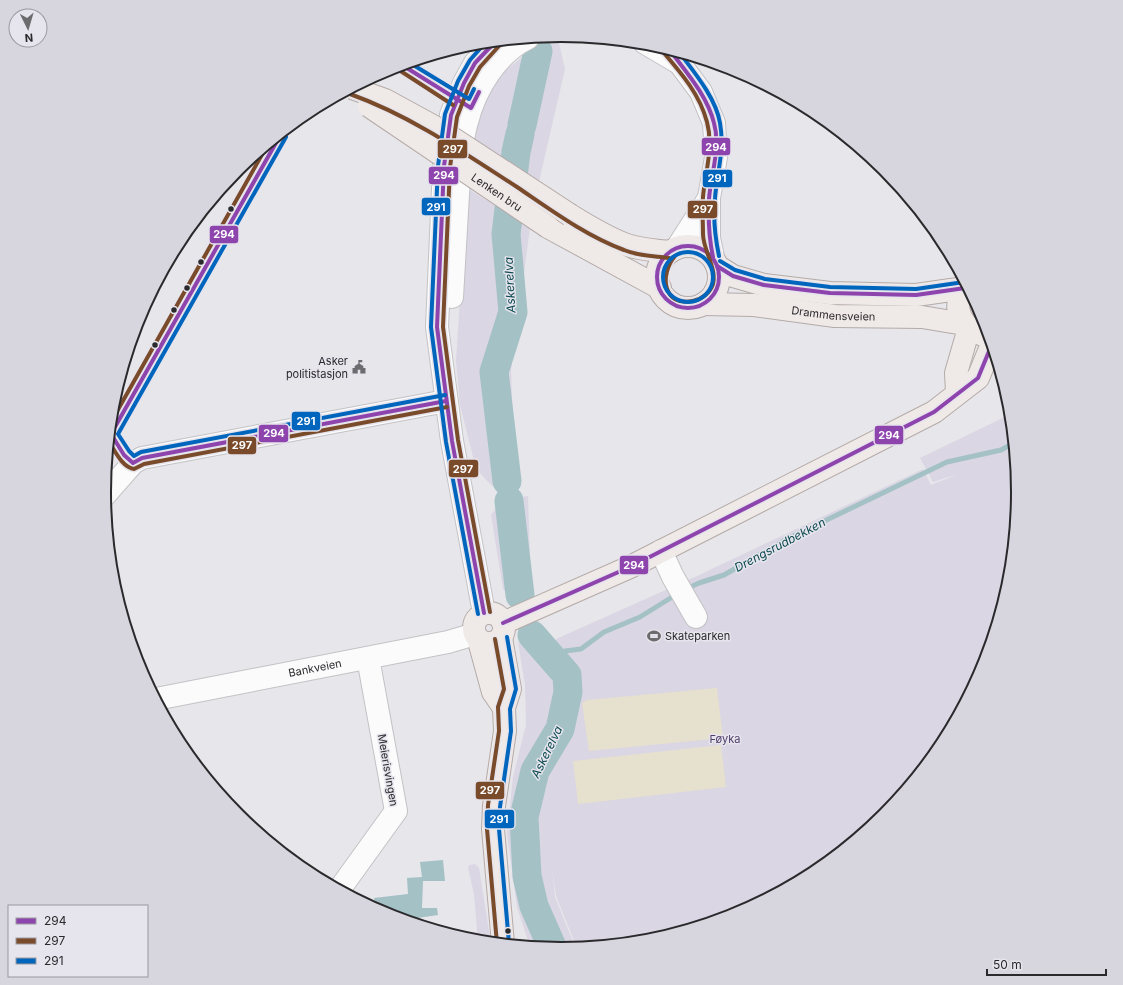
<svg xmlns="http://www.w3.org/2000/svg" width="1123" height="985" viewBox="0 0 1123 985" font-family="Inter,sans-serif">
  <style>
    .green { fill: #dad6e3 }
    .sand { fill: #e6e0ce }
    .water { fill: #a4c1c6 }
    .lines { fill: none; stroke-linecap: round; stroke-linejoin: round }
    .stream { stroke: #a4c1c6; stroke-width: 5 }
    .river { stroke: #a4c1c6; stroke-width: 29 }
    .minor-casing { stroke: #c3c2c5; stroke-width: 24 }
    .major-casing { stroke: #b4aba9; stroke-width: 24 }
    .minor { stroke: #fbfbfc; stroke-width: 22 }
    .major { stroke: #efe9e7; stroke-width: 22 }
    .major-bridge-casing { stroke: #b4aba9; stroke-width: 24; stroke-linecap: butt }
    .major-bridge { stroke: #efe9e7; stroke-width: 22 }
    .bus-1-casing { stroke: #e6e4ec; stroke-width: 7 }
    .bus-2-casing { stroke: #e6e4ec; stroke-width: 7 }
    .bus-3-casing { stroke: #e6e4ec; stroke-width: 7 }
    .bus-1 { stroke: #8e44ad; stroke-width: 4 }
    .bus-2 { stroke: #7a4b2a; stroke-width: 4 }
    .bus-3 { stroke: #0065bd; stroke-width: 4 }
    .bus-dot { fill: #2a292c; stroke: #e6e4ec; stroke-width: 1.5 }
    .labels { text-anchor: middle; stroke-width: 3; stroke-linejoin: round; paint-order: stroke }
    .street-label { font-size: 11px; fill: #2a292c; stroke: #e6e4ec }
    .poi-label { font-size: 11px; fill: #2a292c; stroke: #e6e4ec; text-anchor: end }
    .park-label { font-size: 11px; fill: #503f6b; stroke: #e6e4ec }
    .water-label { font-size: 12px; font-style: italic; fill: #0c4a51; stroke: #e6e4ec }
    .rim { fill: none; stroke: #2a292c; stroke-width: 2 }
    .line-badge { stroke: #e6e4ec; stroke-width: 1.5 }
    .badge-label { font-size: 11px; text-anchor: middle; font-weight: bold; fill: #fff }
  </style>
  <rect width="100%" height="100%" fill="#e7e6ea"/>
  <g class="green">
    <path d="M558,39L565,69L538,186L472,143L483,99L505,71L526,54Z"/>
    <path d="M467,188L530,228L511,371L513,422L521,482L492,486L476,469L460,405L456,361Z"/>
    <path d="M1011,414L1019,493L1010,582L984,668L942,747L885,816L815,873L736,915L651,941L577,948L556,896L552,867L555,897L576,949L561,950L530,947L517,907L507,834L513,777L526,725L525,685L518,642L556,667L565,734L556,639L697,576L923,469L931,485L958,474L933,482L920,458Z"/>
    <path d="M528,496L531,590L520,595H510L503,589L491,515L502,500Z"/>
    <path d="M475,864L479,868L491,943L478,942L474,894L468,868L469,865Z"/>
  </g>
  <g class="sand">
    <path d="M717,688L723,738L589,751L582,703L587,700Z"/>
    <path d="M721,745L726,787L578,804L573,761Z"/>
  </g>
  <path class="water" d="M443,860L445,881H423L422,908H437L438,915L404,920L392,917L390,908L376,910L374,898L408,894L407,878L422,877L420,862Z"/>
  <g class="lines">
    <g class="stream">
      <path d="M686,589L699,583L724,575L787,539L947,462L1001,450L1014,443"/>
      <path d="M553,659L565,651L581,649L604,632L640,617L677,594"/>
    </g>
    <g class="river">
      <path d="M522,125L538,51"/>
      <path d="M507,481L494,372L513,312L506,234L516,152L520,134"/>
      <path d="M509,501L520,595"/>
      <path d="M532,635L567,675L568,692L560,729L535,771L524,817L527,876L534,906L553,949"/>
    </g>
    <g class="minor-casing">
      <g id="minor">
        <path d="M645,43L679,63"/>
        <path d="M669,49L701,92L714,123L716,157L709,198V238L713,257"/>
        <path d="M677,248L709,198"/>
        <path d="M452,297C454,263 456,228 458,194C460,171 460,144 467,122C475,89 497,53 528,38"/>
        <path d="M104,496L133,463L142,458L446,401"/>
        <path d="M661,551L673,577L696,617"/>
        <path d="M484,613L452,441L437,327L444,166L451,115L464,83L475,63L495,42"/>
        <path id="s1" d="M156,699L448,642L475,634"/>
        <path d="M339,890L396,811L368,658"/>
      </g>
    </g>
    <g class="major-casing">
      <g id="major">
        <path d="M570,215C588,226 607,238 627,245C641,250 656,250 670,252"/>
        <path d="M548,227L660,288"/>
        <circle cx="688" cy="277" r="31"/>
        <path d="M717,266L733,276L764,285L830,293L916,295L965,288"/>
        <path d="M967,286C947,307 964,334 990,336"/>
        <path id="s2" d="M703,304L754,305L835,316L922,317L964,324"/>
        <path d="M957,392L956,373L969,328"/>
        <circle cx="489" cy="628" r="15"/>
        <path d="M503,623L630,567L934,412L978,378L992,344"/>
        <path d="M501,638L510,689L504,708L505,731L494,806L493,829L503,944"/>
        <path d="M479,641L493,692L504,708"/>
      </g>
    </g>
    <use href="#minor" class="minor"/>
    <use href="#major" class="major"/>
    <g class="major-bridge-casing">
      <g id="major-bridge">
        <path d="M352,88L385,100L440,130L570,215"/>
        <path id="s3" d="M369,106L548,227"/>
      </g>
    </g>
    <use href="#major-bridge" class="major-bridge"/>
    <g class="bus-1-casing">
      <g id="bus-1">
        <path d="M669,49C686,72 707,95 714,123C721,148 711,173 709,199C708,219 709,238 713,257"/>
        <path d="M402,65L471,108L479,92"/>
        <path d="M281,134L111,434L124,455L133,463L142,458L446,401"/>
        <circle cx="688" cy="277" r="31"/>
        <path d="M717,266L733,276L764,285L830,293L916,295L965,288"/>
        <path d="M484,613L452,441L437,327L444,166L451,115L464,83L475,63L495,42"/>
        <path d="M503,623L630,567L934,412L978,378L992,344"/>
      </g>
    </g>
    <g class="bus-2-casing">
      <g id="bus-2">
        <path d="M664,53C682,74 700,95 707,122C714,148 705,172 703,197C702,209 703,222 703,234C703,250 717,268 713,284C710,293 702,299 693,301C663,307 659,275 675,256"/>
        <path d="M399,70L453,105"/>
        <path d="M350,94C411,116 463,152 517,187C551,210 586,236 624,250C638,256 654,256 669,258"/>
        <path d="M111,422L268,144"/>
        <path d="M109,442C115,451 122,467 134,469L144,464L447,407"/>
        <path d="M490,612L458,440L443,327L450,167L457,117L469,86L480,67L499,46"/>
        <path d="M495,639L504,689L498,707L499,731L488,805L487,829L497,944"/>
      </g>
    </g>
    <g class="bus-3-casing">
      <g id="bus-3">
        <path d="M679,52C694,72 716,98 720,123C725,151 717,171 715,198C713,217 715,237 719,256"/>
        <path d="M410,63L469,99L474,89"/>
        <path d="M286,137L118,434L129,451L134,456L141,452L445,395"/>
        <circle cx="688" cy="277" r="25"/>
        <path d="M720,261L735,270L765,279L830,287L916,289L964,282"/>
        <path d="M478,614L446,442L431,327L438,166L445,114L458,81L470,60L486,42"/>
        <path d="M507,637L516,689L510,709L511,731L500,807L499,829L509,943"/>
      </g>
    </g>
    <use href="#bus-1" class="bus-1"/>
    <use href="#bus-2" class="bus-2"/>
    <use href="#bus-3" class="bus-3"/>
  </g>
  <defs>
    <g id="civic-bare" transform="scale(1.08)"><path d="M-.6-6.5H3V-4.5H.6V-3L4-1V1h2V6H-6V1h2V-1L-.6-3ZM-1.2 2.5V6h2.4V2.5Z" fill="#6c6b6e" stroke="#e6e4ec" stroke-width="2.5" paint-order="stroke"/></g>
    <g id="stadium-bare" transform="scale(1.08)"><path d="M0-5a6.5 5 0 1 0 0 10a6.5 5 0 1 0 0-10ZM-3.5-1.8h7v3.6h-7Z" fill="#6c6b6e" stroke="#e6e4ec" stroke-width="2.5" paint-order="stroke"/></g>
  </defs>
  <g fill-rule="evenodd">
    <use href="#civic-bare" x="359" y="367"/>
    <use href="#stadium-bare" x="654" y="636"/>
  </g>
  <g class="bus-dot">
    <circle cx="231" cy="209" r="3.5"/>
    <circle cx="201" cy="262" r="3.5"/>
    <circle cx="187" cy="288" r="3.5"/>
    <circle cx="174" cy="310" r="3.5"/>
    <circle cx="155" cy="345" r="3.5"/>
    <circle cx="508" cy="931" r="3.5"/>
  </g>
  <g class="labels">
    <g class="street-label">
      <text dy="4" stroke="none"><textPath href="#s3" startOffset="154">Lenken bru</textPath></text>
      <text dy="4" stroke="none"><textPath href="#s2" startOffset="131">Drammensveien</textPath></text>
      <text dy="4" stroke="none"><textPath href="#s1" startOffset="162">Bankveien</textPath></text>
      <text transform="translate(388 770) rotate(80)" y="4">Meierisvingen</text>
    </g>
    <g class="poi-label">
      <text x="348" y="365">Asker<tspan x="348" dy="13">politistasjon</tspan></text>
      <text x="665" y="640" text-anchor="start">Skateparken</text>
    </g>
    <g class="park-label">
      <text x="725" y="743">Føyka</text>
    </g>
    <g class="water-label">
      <text transform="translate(510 285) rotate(-93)" y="4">Askerelva</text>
      <text transform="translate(780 545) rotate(-28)" y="4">Drengsrudbekken</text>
      <text transform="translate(547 752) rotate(-64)" y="4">Askerelva</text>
    </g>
  </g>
  <path d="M0 0H1123V985H0ZM111 492a450 450 0 1 1 900 0a450 450 0 1 1-900 0Z" fill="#d7d5dd" fill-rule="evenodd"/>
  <path class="rim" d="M111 492a450 450 0 1 1 900 0a450 450 0 1 1-900 0Z"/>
  <g class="line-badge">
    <rect x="701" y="137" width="30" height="19" rx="4" fill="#8e44ad"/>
    <rect x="437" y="139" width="31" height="20" rx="4" fill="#7a4b2a"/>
    <rect x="428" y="166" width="31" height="19" rx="4" fill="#8e44ad"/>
    <rect x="702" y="169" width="31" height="19" rx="4" fill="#0065bd"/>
    <rect x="421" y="197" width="30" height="19" rx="4" fill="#0065bd"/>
    <rect x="687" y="200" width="31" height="19" rx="4" fill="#7a4b2a"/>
    <rect x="209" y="225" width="30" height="19" rx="4" fill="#8e44ad"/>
    <rect x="291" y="411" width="30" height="20" rx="4" fill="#0065bd"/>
    <rect x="258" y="424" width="31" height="19" rx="4" fill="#8e44ad"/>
    <rect x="874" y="425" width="30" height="20" rx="4" fill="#8e44ad"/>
    <rect x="227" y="436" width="30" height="19" rx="4" fill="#7a4b2a"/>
    <rect x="448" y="459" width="31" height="19" rx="4" fill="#7a4b2a"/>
    <rect x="619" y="555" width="30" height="20" rx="4" fill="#8e44ad"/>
    <rect x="475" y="781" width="30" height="19" rx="4" fill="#7a4b2a"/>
    <rect x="484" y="809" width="31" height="20" rx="4" fill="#0065bd"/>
  </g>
  <g class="badge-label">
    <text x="716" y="151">294</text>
    <text x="453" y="153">297</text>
    <text x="444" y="179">294</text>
    <text x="717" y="182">291</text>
    <text x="436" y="211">291</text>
    <text x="703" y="213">297</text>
    <text x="224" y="238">294</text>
    <text x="306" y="425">291</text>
    <text x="274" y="437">294</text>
    <text x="889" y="439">294</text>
    <text x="242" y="449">297</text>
    <text x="463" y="473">297</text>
    <text x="634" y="569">294</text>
    <text x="490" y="794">297</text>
    <text x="499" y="823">291</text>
  </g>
  <rect x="8" y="905" width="140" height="72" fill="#e6e4ec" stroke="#9b999f"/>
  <rect x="16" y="918" width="20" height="6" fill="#8e44ad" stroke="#9b999f"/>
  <text x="44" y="925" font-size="12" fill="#2a292c">294</text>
  <rect x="16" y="938" width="20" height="6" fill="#7a4b2a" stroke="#9b999f"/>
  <text x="44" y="945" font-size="12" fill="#2a292c">297</text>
  <rect x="16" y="958" width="20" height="6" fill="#0065bd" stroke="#9b999f"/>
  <text x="44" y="965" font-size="12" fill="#2a292c">291</text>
  <g transform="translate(28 28) rotate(175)"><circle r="19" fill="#e6e4ec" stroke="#9b999f"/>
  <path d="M0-3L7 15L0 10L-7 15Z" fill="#6c6b6e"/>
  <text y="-6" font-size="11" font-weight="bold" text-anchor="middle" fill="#2a292c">N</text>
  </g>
  <path d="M987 969v6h119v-6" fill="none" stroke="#2a292c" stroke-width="2"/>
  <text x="993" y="969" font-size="12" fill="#2a292c" stroke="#e6e4ec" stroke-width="3" paint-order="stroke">50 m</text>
</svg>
